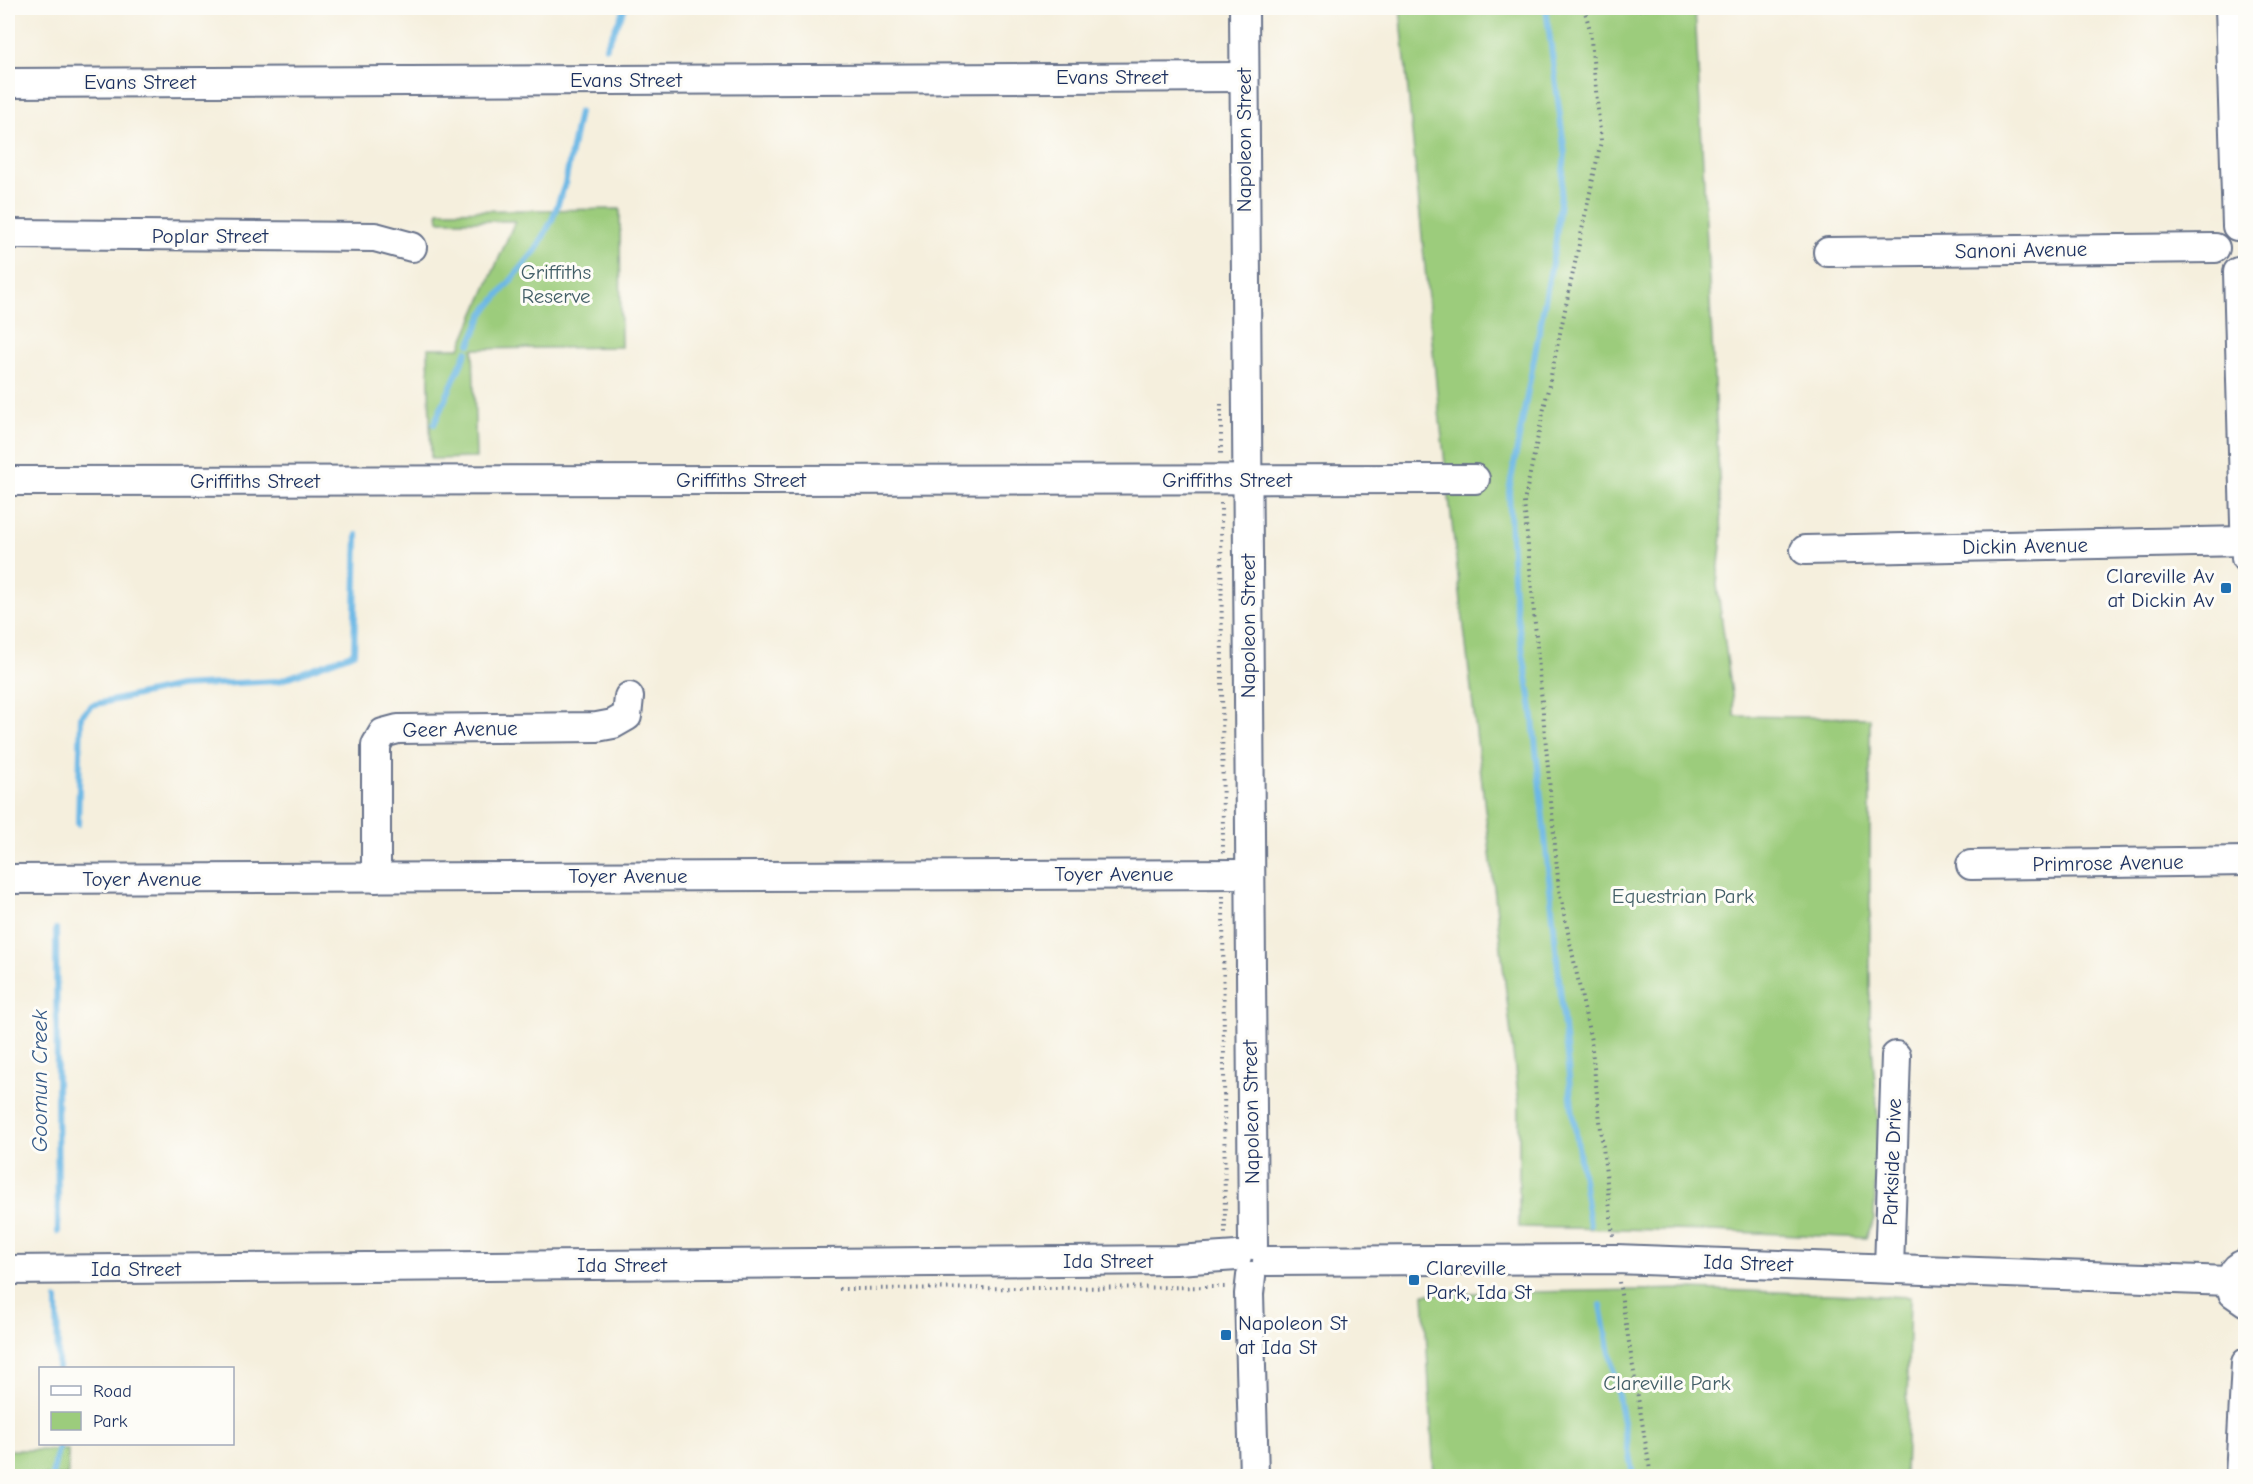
<svg xmlns="http://www.w3.org/2000/svg" width="2253" height="1484" viewBox="0 0 2253 1484" font-family="'Comic Neue',sans-serif">
  <style>
    .green { fill: #9ccc7c; stroke: #5c7e6d; stroke-width: 1.5 }
    .lines { fill: none; stroke-linecap: round; stroke-linejoin: round }
    .stream { stroke: #6cb8e5; stroke-width: 6 }
    .minor-casing { stroke: #67728a; stroke-width: 32 }
    .path { stroke: #67728a; stroke-width: 4; stroke-dasharray: 1.5 4.5; stroke-linecap: butt }
    .minor { stroke: #fff; stroke-width: 28 }
    .poi-dot { fill: #1f6fb2; stroke: #fdfcf7; stroke-width: 2 }
    .labels { text-anchor: middle; stroke-width: 6; stroke-linejoin: round; paint-order: stroke }
    .street-label { font-size: 21px; fill: #1b2f5e; stroke: #fdfcf7 }
    .park-label { font-size: 21px; fill: #425e67; stroke: #fdfcf7 }
    .poi-label { font-size: 21px; fill: #1b2f5e; stroke: #fdfcf7; text-anchor: start }
    .water-label { font-size: 22px; font-style: italic; fill: #335886; stroke: #fdfcf7 }
  </style>
  <rect width="100%" height="100%" fill="#fdfcf7"/>
  <filter id="ink" filterUnits="userSpaceOnUse"><feTurbulence type="fractalNoise" baseFrequency=".0167" numOctaves="2"/><feDisplacementMap in="SourceGraphic" scale="12" xChannelSelector="R" yChannelSelector="G"/><feConvolveMatrix kernelMatrix="1 2 1 2 8 2 1 2 1" color-interpolation-filters="sRGB"/></filter>
  <filter id="wash" filterUnits="userSpaceOnUse"><feTurbulence type="fractalNoise" baseFrequency=".008" numOctaves="4" result="noise"/><feDisplacementMap in="SourceGraphic" scale="24" xChannelSelector="R" yChannelSelector="G"/><feGaussianBlur stdDeviation="1.35" result="paint"/><feColorMatrix in="noise" values="0 0 0 0 0 0 0 0 0 0 0 0 0 0 0 0 0 1.4 0 .05"/><feComposite in="paint" operator="in"/></filter>
  <g filter="url(#wash)">
    <rect width="100%" height="100%" fill="#f5efdd"/>
    <g class="green">
      <path d="M1400,8H1695L1722,536L1717,585L1735,716L1870,718V1023L1878,1118L1874,1219L1866,1238L1712,1231L1519,1227V1104L1438,403Z"/>
      <path d="M620,209L621,347L473,349L476,458L431,459L428,348H460L515,221H439L438,211Z"/>
      <path d="M1691,1289L1910,1297L1905,1476H1434L1424,1294Z"/>
      <rect x="8" y="1450" width="60" height="26"/>
    </g>
    <g class="lines">
      <g class="stream">
        <path d="M1546,8L1565,154L1555,247L1509,491L1514,597L1532,709L1572,1107L1590,1225"/>
        <path d="M606,47L625,8"/>
        <path d="M470,344L483,314L536,250L552,220L565,184L579,112"/>
        <path d="M434,424L467,351"/>
        <path d="M78,824L81,716L92,705L179,686L279,681L354,653L357,535"/>
        <path d="M56,929L58,1232"/>
        <path d="M57,1300L58,1368"/>
        <path d="M1601,1305L1633,1476"/>
        <path d="M52,1476L59,1444"/>
      </g>
    </g>
  </g>
  <g filter="url(#ink)">
    <g class="lines">
      <g class="minor-casing">
        <g id="minor">
          <path d="M1244,8L1253,1245"/>
          <path d="M2230,8L2237,226"/>
          <path d="M8,83L1244,77"/>
          <path d="M8,234L375,237L412,247"/>
          <path d="M1828,252L2215,248"/>
          <path d="M2238,272L2246,558"/>
          <path d="M8,481L1475,479"/>
          <path d="M1805,550L2246,541"/>
          <path d="M1971,865L2246,861"/>
          <path d="M376,878V745L383,733L398,729L597,727L613,724L627,716L629,697"/>
          <path d="M8,879L1249,874"/>
          <path d="M1267,1261L1615,1259L2230,1281"/>
          <path d="M2246,1263C2232,1268 2228,1280 2233,1293L2246,1302"/>
          <path d="M1889,1268L1896,1056"/>
          <path d="M8,1270L1177,1260L1237,1256"/>
          <path d="M1251,1276L1249,1294L1254,1476"/>
          <path d="M2240,1476L2246,1363"/>
        </g>
      </g>
      <g class="path">
        <path d="M1584,8L1590,30L1601,141L1524,502L1559,890L1591,1041L1613,1236"/>
        <path d="M1585,11L1690,8"/>
        <path d="M1221,404V457"/>
        <path d="M1221,503L1223,853"/>
        <path d="M1223,896L1225,1234"/>
        <path d="M1619,1282L1651,1476"/>
        <path d="M839,1289L1226,1287"/>
      </g>
      <use href="#minor" class="minor"/>
    </g>
  </g>
  <g class="poi-dot">
    <rect x="2220" y="582" width="12" height="12" rx="3"/>
    <rect x="1408" y="1274" width="12" height="12" rx="3"/>
    <rect x="1220" y="1329" width="12" height="12" rx="3"/>
  </g>
  <g class="labels">
    <g class="street-label">
      <text x="1112" y="84">Evans Street</text>
      <text x="626" y="87">Evans Street</text>
      <text x="140" y="89">Evans Street</text>
      <text transform="translate(1244 140) rotate(-90)" y="7">Napoleon Street</text>
      <text x="210" y="243">Poplar Street</text>
      <text transform="translate(2021 250) rotate(-1)" y="7">Sanoni Avenue</text>
      <text x="741" y="487">Griffiths Street</text>
      <text x="1227" y="487">Griffiths Street</text>
      <text x="255" y="488">Griffiths Street</text>
      <text transform="translate(2025 546) rotate(-1)" y="7">Dickin Avenue</text>
      <text transform="translate(1248 626) rotate(-90)" y="7">Napoleon Street</text>
      <text transform="translate(460 729) rotate(-1)" y="7">Geer Avenue</text>
      <text transform="translate(2108 863) rotate(-1)" y="7">Primrose Avenue</text>
      <text x="1114" y="881">Toyer Avenue</text>
      <text x="628" y="883">Toyer Avenue</text>
      <text x="142" y="886">Toyer Avenue</text>
      <text transform="translate(1251 1112) rotate(-91)" y="7">Napoleon Street</text>
      <text transform="translate(1892 1162) rotate(-88)" y="7">Parkside Drive</text>
      <text x="1108" y="1268">Ida Street</text>
      <text transform="translate(1748 1263) rotate(2)" y="7">Ida Street</text>
      <text x="622" y="1272">Ida Street</text>
      <text x="136" y="1276">Ida Street</text>
    </g>
    <g class="park-label">
      <text x="556" y="279">Griffiths<tspan x="556" dy="24">Reserve</tspan></text>
      <text x="1683" y="903">Equestrian Park</text>
      <text x="1667" y="1390">Clareville Park</text>
    </g>
    <g class="poi-label">
      <text x="2214" y="583" text-anchor="end">Clareville Av<tspan x="2214" dy="24">at Dickin Av</tspan></text>
      <text x="1426" y="1275">Clareville<tspan x="1426" dy="24">Park, Ida St</tspan></text>
      <text x="1238" y="1330">Napoleon St<tspan x="1238" dy="24">at Ida St</tspan></text>
    </g>
    <g class="water-label">
      <text transform="translate(39 1081) rotate(-90)" y="8">Goomun Creek</text>
    </g>
  </g>
  <rect width="2253" height="1484" fill="none" stroke="#fdfcf7" stroke-width="30"/>
  <rect x="39" y="1367" width="195" height="78" fill="#fdfcf7" stroke="#a3aaba" stroke-width="1.5"/>
  <rect x="51" y="1386" width="30" height="9" fill="#ffffff" stroke="#a3aaba" stroke-width="1.5"/>
  <text x="93" y="1397" font-size="18" fill="#1b2f5e">Road</text>
  <rect x="51" y="1412" width="30" height="18" fill="#9ccc7c" stroke="#a3aaba" stroke-width="1.5"/>
  <text x="93" y="1427" font-size="18" fill="#1b2f5e">Park</text>
</svg>
